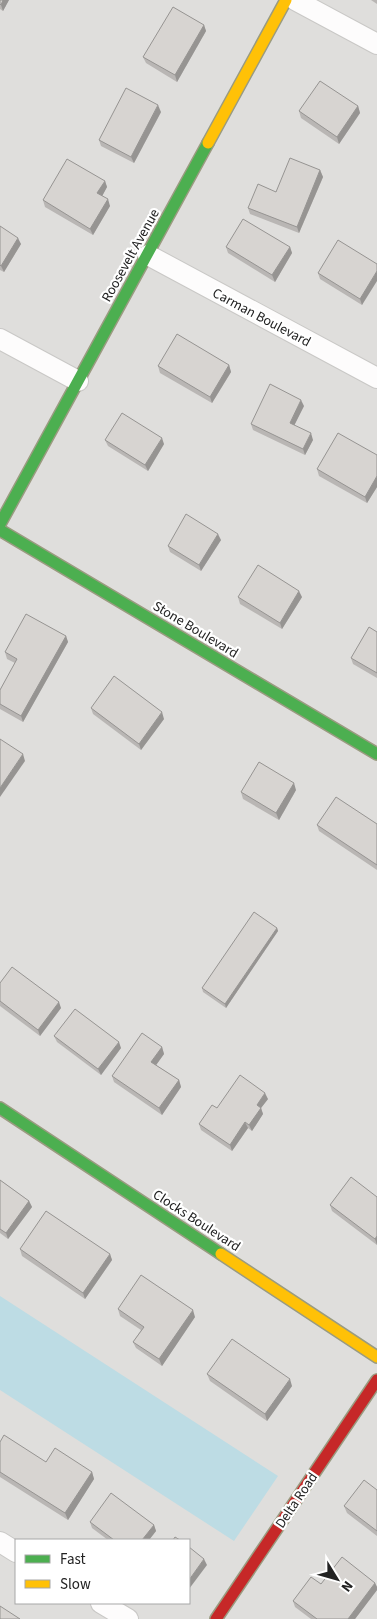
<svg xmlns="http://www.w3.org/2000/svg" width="377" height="1619" viewBox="0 0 377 1619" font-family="'Source Sans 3',sans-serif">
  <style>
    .residential { fill: #dfdedc; fill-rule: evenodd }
    .water { fill: #bddce4 }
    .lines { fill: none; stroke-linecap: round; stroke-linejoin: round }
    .street-casing { stroke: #c9c8c6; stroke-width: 22 }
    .fast-casing { stroke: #9a9b80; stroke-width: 14 }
    .slow-casing { stroke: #9a9b80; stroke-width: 14 }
    .jam-casing { stroke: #9a9b80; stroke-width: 14 }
    .street { stroke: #fdfcfc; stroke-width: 20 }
    .fast { stroke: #4caf50; stroke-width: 11 }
    .slow { stroke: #ffc107; stroke-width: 11 }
    .jam { stroke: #c62828; stroke-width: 11 }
    .wall { fill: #b9b6b4 }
    .shaded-wall { fill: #969492 }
    .building { fill: #d7d4d1; stroke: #969492 }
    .labels { text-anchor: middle; stroke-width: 4.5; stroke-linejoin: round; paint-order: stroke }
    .street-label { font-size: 14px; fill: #222; stroke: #fff }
  </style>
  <rect width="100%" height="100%" fill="#f0eeea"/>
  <path class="residential" d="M0,0H377V1619H0ZM16,1540H189V1603H16Z"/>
  <path class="water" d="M0,1296L278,1476L234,1541L0,1390Z"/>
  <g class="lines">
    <g class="street-casing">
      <g id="street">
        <path d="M295,0L377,44"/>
        <path d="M148,255L377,378"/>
        <path d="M0,339L78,381"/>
        <path d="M0,1542L16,1552"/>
        <path d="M101,1603L128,1619"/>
      </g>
    </g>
    <g class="fast-casing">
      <g id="fast">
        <path d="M0,524L208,143"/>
        <path d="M0,530L377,754"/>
        <path d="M0,1108L221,1254"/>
      </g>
    </g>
    <g class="slow-casing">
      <g id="slow">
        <path d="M208,143L286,0"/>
        <path d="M221,1254L377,1357"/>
      </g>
    </g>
    <g class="jam-casing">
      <path id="jam" d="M216,1619L377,1380"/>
    </g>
    <use href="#street" class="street"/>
    <use href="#fast" class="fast"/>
    <use href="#slow" class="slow"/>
    <use href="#jam" class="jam"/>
  </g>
  <g class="wall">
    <path d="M0,0H9L3,11L0,9Z"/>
    <path d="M371,0H377V4Z"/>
    <path d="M204,25L206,31L177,82L146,63L143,57Z"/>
    <path d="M358,106L360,113L339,144L301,118L299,111Z"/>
    <path d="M161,112L134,163L101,146L99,140Z"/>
    <path d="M320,170L323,177L299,233L250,214L248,208L276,192Z"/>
    <path d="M105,181L107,187L102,196L110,206L93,235L45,207L43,200Z"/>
    <path d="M0,226L21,244L4,272L0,270Z"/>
    <path d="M226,247H290L292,253L275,282L228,253Z"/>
    <path d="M377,264L362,305L320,279L318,273Z"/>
    <path d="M229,365L231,372L212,403L160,373L158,366Z"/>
    <path d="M304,406L294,425L313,440L305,455L253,430L251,424Z"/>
    <path d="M105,440L164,444L148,471L108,446Z"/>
    <path d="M377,455V487L367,503L319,476L317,469Z"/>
    <path d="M221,540L201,571L170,552L168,546Z"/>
    <path d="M238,597H302L282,629L240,604Z"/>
    <path d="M377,632V678L353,664L351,658Z"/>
    <path d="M66,636L68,642L23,722L0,709V690L15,663L7,659L5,652Z"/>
    <path d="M91,708L164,719L141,750L93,714Z"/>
    <path d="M296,790L279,820L243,799L241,792Z"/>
    <path d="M377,824V870L319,831L317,825Z"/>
    <path d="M277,928L278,931L226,1008L203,992L202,988Z"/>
    <path d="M0,983L61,1008L40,1036L0,1006Z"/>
    <path d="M54,1036L121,1048L101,1075L57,1042Z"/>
    <path d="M162,1047L164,1054L156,1065L179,1080L181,1087L162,1115L114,1082L112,1076Z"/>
    <path d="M268,1099L261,1108L263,1114L252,1131L248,1128L232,1151L201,1130L199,1124L217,1108Z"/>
    <path d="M0,1180L29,1201L32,1207L8,1239L0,1233Z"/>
    <path d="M377,1197V1245L332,1211L330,1205Z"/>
    <path d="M20,1249L110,1254L112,1260L85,1299L22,1256Z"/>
    <path d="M118,1309L195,1317L162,1366L136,1348L133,1342L141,1330L120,1316Z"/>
    <path d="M207,1374L292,1386L267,1421L210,1381Z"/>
    <path d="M0,1442L46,1462L92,1472L94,1479L68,1520L0,1477Z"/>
    <path d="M377,1490V1536L347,1513L344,1506Z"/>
    <path d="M90,1522L154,1525L156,1531L149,1540H108L92,1528Z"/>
    <path d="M375,1583L377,1587V1590L355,1619H311L295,1607L293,1601L321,1584Z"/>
  </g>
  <g class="shaded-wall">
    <path d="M3,0H9L3,11L1,5Z"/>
    <path d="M204,25L206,31L177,82L175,75Z"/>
    <path d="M158,105L161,112L134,163L131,157Z"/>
    <path d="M358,106L360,113L339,144L337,137Z"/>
    <path d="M320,170L323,177L299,233L297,227Z"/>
    <path d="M105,181L107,187L100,200L97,193Z"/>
    <path d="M108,199L110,206L93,235L90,229Z"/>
    <path d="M18,238L21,244L4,272L1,266Z"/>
    <path d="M290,247L292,253L275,282L272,275Z"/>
    <path d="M377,271V281L362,305L360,299Z"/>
    <path d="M229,365L231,372L212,403L210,397Z"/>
    <path d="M301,400L304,406L292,430L290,423Z"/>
    <path d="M311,433L313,440L305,455L303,449Z"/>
    <path d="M162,438L164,444L148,471L145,465Z"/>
    <path d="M377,476V487L367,503L365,497Z"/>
    <path d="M218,534L221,540L201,571L199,565Z"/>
    <path d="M299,591L302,597L282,629L280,623Z"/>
    <path d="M66,636L68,642L23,722L21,716Z"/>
    <path d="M162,712L164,719L141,750L139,744Z"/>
    <path d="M23,754L25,761L0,797V788Z"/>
    <path d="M294,783L296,790L279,820L276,813Z"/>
    <path d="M277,928L278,931L226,1008L225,1004Z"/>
    <path d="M59,1002L61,1008L40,1036L38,1030Z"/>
    <path d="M119,1042L121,1048L101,1075L98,1069Z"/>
    <path d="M162,1047L164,1054L154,1068L151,1062Z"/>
    <path d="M179,1080L181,1087L162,1115L159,1108Z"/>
    <path d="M265,1093L268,1099L261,1108L263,1114L252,1131L249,1125L257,1105Z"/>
    <path d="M245,1122L248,1128L232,1151L230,1145Z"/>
    <path d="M29,1201L32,1207L8,1239L6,1233Z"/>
    <path d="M377,1236V1245L375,1239Z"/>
    <path d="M110,1254L112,1260L85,1299L83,1293Z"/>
    <path d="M193,1310L195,1317L162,1366L159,1359Z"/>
    <path d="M290,1379L292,1386L267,1421L265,1414Z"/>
    <path d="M92,1472L94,1479L68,1520L65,1513Z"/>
    <path d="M154,1525L156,1531L149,1540H142Z"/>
    <path d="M204,1559L207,1565L189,1589V1580Z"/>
    <path d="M375,1583L377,1587V1590L355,1619H348Z"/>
  </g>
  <g class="building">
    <path d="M0,0H3L1,5L0,4Z"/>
    <path d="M173,7L204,25L175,75L143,57Z"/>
    <path d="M320,81L358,106L337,137L299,111Z"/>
    <path d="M126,88L158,105L131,157L99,140Z"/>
    <path d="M290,158L320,170L297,227L248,208L258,184L276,192Z"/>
    <path d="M67,159L105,181L97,193L108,199L90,229L43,200Z"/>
    <path d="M243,219L290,247L272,275L226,247Z"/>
    <path d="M0,226L18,238L1,266L0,265Z"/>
    <path d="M338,240L377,264V271L360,299L318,273Z"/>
    <path d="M177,334L229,365L210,397L158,366Z"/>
    <path d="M270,384L301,400L290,423L311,433L303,449L251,424Z"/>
    <path d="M122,413L162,438L145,465L105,440Z"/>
    <path d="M338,433L377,455V476L365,497L317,469Z"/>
    <path d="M186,514L218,534L199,565L168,546Z"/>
    <path d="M258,565L299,591L280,623L238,597Z"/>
    <path d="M26,614L66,636L21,716L0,704V690L17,659L5,652Z"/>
    <path d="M369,627L377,632V673L351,658Z"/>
    <path d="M114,676L162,712L139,744L91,708Z"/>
    <path d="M0,739L23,754L0,788Z"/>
    <path d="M259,762L294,783L276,813L241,792Z"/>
    <path d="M336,797L377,824V865L317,825Z"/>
    <path d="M254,912L277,928L225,1004L202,988Z"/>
    <path d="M12,967L59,1002L38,1030L0,1001V983Z"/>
    <path d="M75,1009L119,1042L98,1069L54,1036Z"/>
    <path d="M142,1033L162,1047L151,1062L179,1080L159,1108L112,1076Z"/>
    <path d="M240,1075L265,1093L257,1105L261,1108L249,1125L245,1122L230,1145L199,1124L212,1105L217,1108Z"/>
    <path d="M351,1177L377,1197V1236L375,1239L330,1205Z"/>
    <path d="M0,1180L29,1201L6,1233L0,1229Z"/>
    <path d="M46,1211L110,1254L83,1293L20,1249Z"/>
    <path d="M141,1275L193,1310L159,1359L133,1342L144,1327L118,1309Z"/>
    <path d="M232,1339L290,1379L265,1414L207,1374Z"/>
    <path d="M4,1435L46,1462L55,1448L92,1472L65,1513L0,1472V1442Z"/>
    <path d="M364,1480L377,1490V1531L344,1506Z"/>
    <path d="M111,1493L154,1525L142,1540H114L90,1522Z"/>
    <path d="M175,1537L180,1540H173Z"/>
    <path d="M189,1547L204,1559L189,1580Z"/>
    <path d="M342,1557L375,1583L348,1619H317L293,1601L311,1577L321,1584Z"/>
    <path d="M0,1606L20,1619H0Z"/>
  </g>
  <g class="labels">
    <g class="street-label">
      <text transform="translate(130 255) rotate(-61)" y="5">Roosevelt Avenue</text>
      <text transform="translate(262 317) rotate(28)" y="5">Carman Boulevard</text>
      <text transform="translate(196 629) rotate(31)" y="5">Stone Boulevard</text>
      <text transform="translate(197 1220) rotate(33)" y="5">Clocks Boulevard</text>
      <text transform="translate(296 1500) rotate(-56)" y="5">Delta Road</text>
    </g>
  </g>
  <rect x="15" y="1539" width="175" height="65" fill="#ffffff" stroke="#a7a7a7"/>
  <rect x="25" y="1555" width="25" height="8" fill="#4caf50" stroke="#a7a7a7"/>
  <text x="60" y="1564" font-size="15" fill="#222222">Fast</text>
  <rect x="25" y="1580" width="25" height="8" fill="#ffc107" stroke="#a7a7a7"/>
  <text x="60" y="1589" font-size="15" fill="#222222">Slow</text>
  <g transform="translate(337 1579) rotate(127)" stroke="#ffffff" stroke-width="4" paint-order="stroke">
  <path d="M0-4L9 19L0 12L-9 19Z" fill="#222222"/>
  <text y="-8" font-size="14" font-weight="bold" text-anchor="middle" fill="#222222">N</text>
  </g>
</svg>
